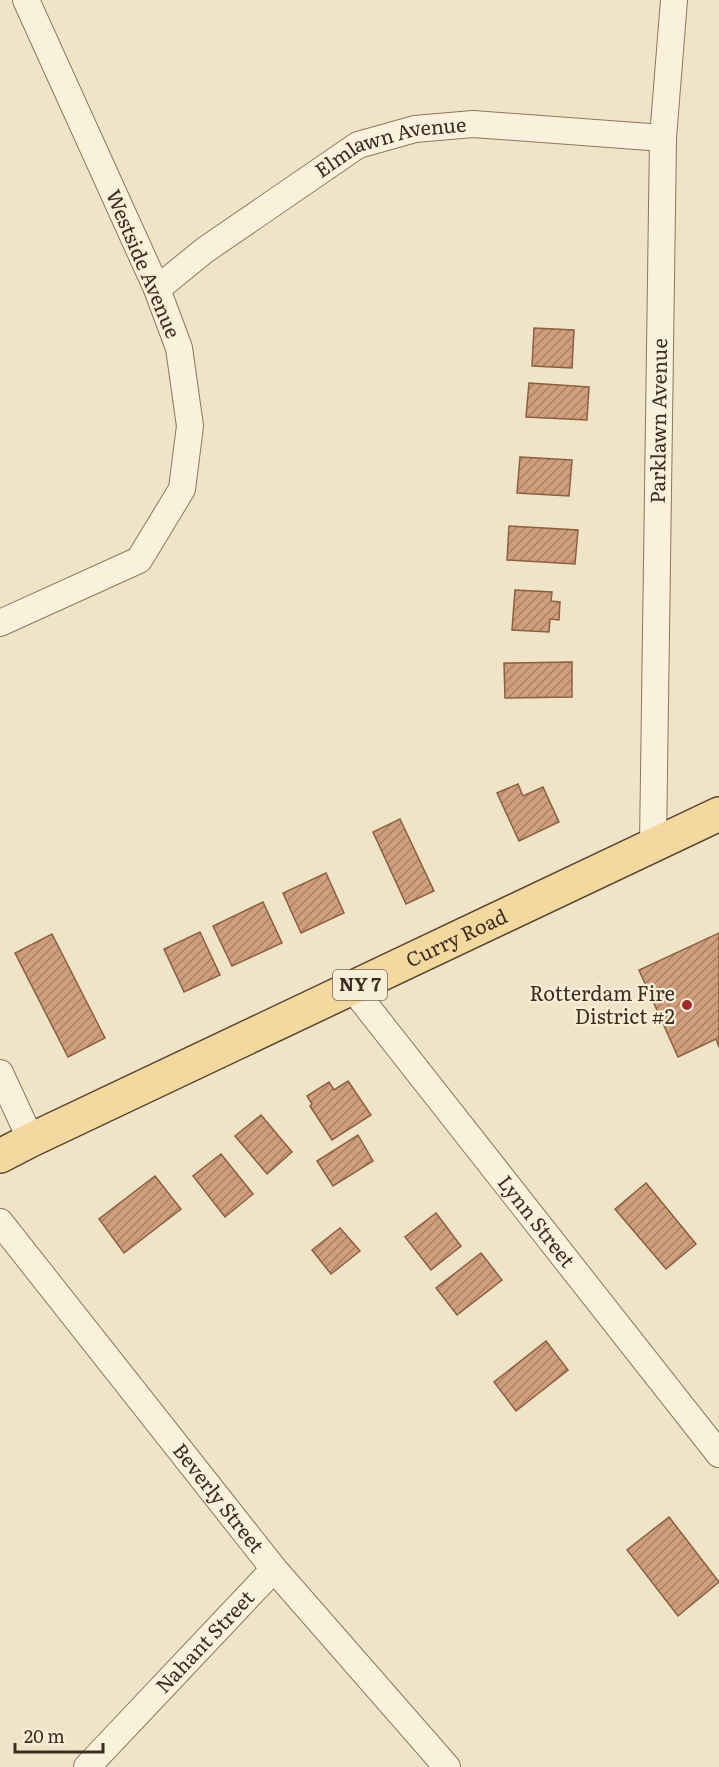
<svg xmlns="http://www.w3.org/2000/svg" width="719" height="1767" viewBox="0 0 719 1767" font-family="Literata,serif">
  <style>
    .building { fill: url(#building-hatch); stroke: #8d5f41; stroke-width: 1.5 }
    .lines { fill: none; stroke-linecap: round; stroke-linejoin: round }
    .minor-casing { stroke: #8d765c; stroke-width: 28 }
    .primary-casing { stroke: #5b4430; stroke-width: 36 }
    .minor { stroke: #faf1dc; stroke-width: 26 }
    .primary { stroke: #f3d9a0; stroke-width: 33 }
    .poi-dot { fill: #9e2a2b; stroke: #f7eed8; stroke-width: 2 }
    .labels { text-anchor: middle; stroke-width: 4.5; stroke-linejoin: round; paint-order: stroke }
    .shield { fill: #f7eed8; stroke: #756857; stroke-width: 1.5 }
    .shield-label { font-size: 18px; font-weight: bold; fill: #3d2e20 }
    .street-label { font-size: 20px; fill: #3d2e20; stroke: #f7eed8 }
    .poi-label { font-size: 20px; fill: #3d2e20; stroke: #f7eed8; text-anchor: end }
  </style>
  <defs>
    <pattern id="building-hatch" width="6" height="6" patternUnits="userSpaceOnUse" patternTransform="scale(1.5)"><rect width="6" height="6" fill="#cf9f7d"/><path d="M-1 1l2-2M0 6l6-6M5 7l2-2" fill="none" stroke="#a98266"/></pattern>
  </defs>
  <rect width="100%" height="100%" fill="#f0e4c8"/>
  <g class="building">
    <path d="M534,328L574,330L572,368L532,366Z"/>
    <path d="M529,383L589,387L587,420L526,417Z"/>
    <path d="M520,457L572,460L569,496L517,493Z"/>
    <path d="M509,526L578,530L575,564L507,560Z"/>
    <path d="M515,590L552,592L551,601L560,602L559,620L550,619L549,632L512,630Z"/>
    <path d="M572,662V697L505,698L504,663Z"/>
    <path d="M518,784L523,796L543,787L559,822L519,841L497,793Z"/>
    <path d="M400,819L434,891L406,904L373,832Z"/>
    <path d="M326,873L344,913L301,933L283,893Z"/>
    <path d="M263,902L282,943L232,966L213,926Z"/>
    <path d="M200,932L220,975L184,992L164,949Z"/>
    <path d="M719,933V1047L716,1039L678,1057L639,970Z"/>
    <path d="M52,934L105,1038L68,1057L15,953Z"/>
    <path d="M348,1081L371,1115L332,1140L310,1106L312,1104L307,1096L329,1082L334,1090Z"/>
    <path d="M261,1115L292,1152L267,1174L235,1136Z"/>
    <path d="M358,1135L373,1161L333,1186L317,1161Z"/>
    <path d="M221,1154L253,1194L225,1217L193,1176Z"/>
    <path d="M155,1176L181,1209L124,1253L99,1219Z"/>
    <path d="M646,1183L696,1244L666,1269L615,1209Z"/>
    <path d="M436,1213L461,1246L431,1270L405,1237Z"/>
    <path d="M340,1228L360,1251L331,1274L312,1250Z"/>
    <path d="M481,1253L502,1280L457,1315L436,1288Z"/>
    <path d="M546,1341L568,1370L516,1411L494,1382Z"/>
    <path d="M669,1517L719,1582L678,1616L627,1550Z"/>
  </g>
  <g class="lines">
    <g class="minor-casing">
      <g id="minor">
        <path id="s1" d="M157,289L205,250L358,145L415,129L473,124L663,138"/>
        <path d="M0,623L139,560L182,489L190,426L179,348L157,289L26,0"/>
        <path id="s2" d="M653,844L663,138L674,0"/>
        <path id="s3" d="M353,989L719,1454"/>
        <path d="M0,1073L31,1140"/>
        <path id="s4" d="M0,1222L274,1569L447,1767"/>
        <path id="s5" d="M87,1767L274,1569"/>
      </g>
    </g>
    <g class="primary-casing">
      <g id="primary">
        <path id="s6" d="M0,1156L31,1140L719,814"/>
      </g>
    </g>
    <use href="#minor" class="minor"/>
    <use href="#primary" class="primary"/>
  </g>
  <circle class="poi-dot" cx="687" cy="1005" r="6"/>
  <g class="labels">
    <rect class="shield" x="333" y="970" width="54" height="30" rx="4.5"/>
    <g class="shield-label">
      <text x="360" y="991">NY 7</text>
    </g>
    <g class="street-label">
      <text dy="7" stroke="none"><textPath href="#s1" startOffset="278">Elmlawn Avenue</textPath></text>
      <text transform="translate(143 264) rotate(67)" y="7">Westside Avenue</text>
      <text dy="7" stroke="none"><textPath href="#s2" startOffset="423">Parklawn Avenue</textPath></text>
      <text dy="7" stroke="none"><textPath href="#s6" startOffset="506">Curry Road</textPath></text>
      <text dy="7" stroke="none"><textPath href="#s3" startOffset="296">Lynn Street</textPath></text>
      <text dy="7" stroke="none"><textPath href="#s4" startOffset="352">Beverly Street</textPath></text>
      <text dy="7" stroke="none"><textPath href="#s5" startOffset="172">Nahant Street</textPath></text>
    </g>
    <g class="poi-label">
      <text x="675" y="1001">Rotterdam Fire<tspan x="675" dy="23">District #2</tspan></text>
    </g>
  </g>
  <path d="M15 1743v9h88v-9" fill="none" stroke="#3d2e20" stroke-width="3"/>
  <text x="24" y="1743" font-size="18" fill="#3d2e20" stroke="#f7eed8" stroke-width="4.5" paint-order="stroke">20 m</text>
</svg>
